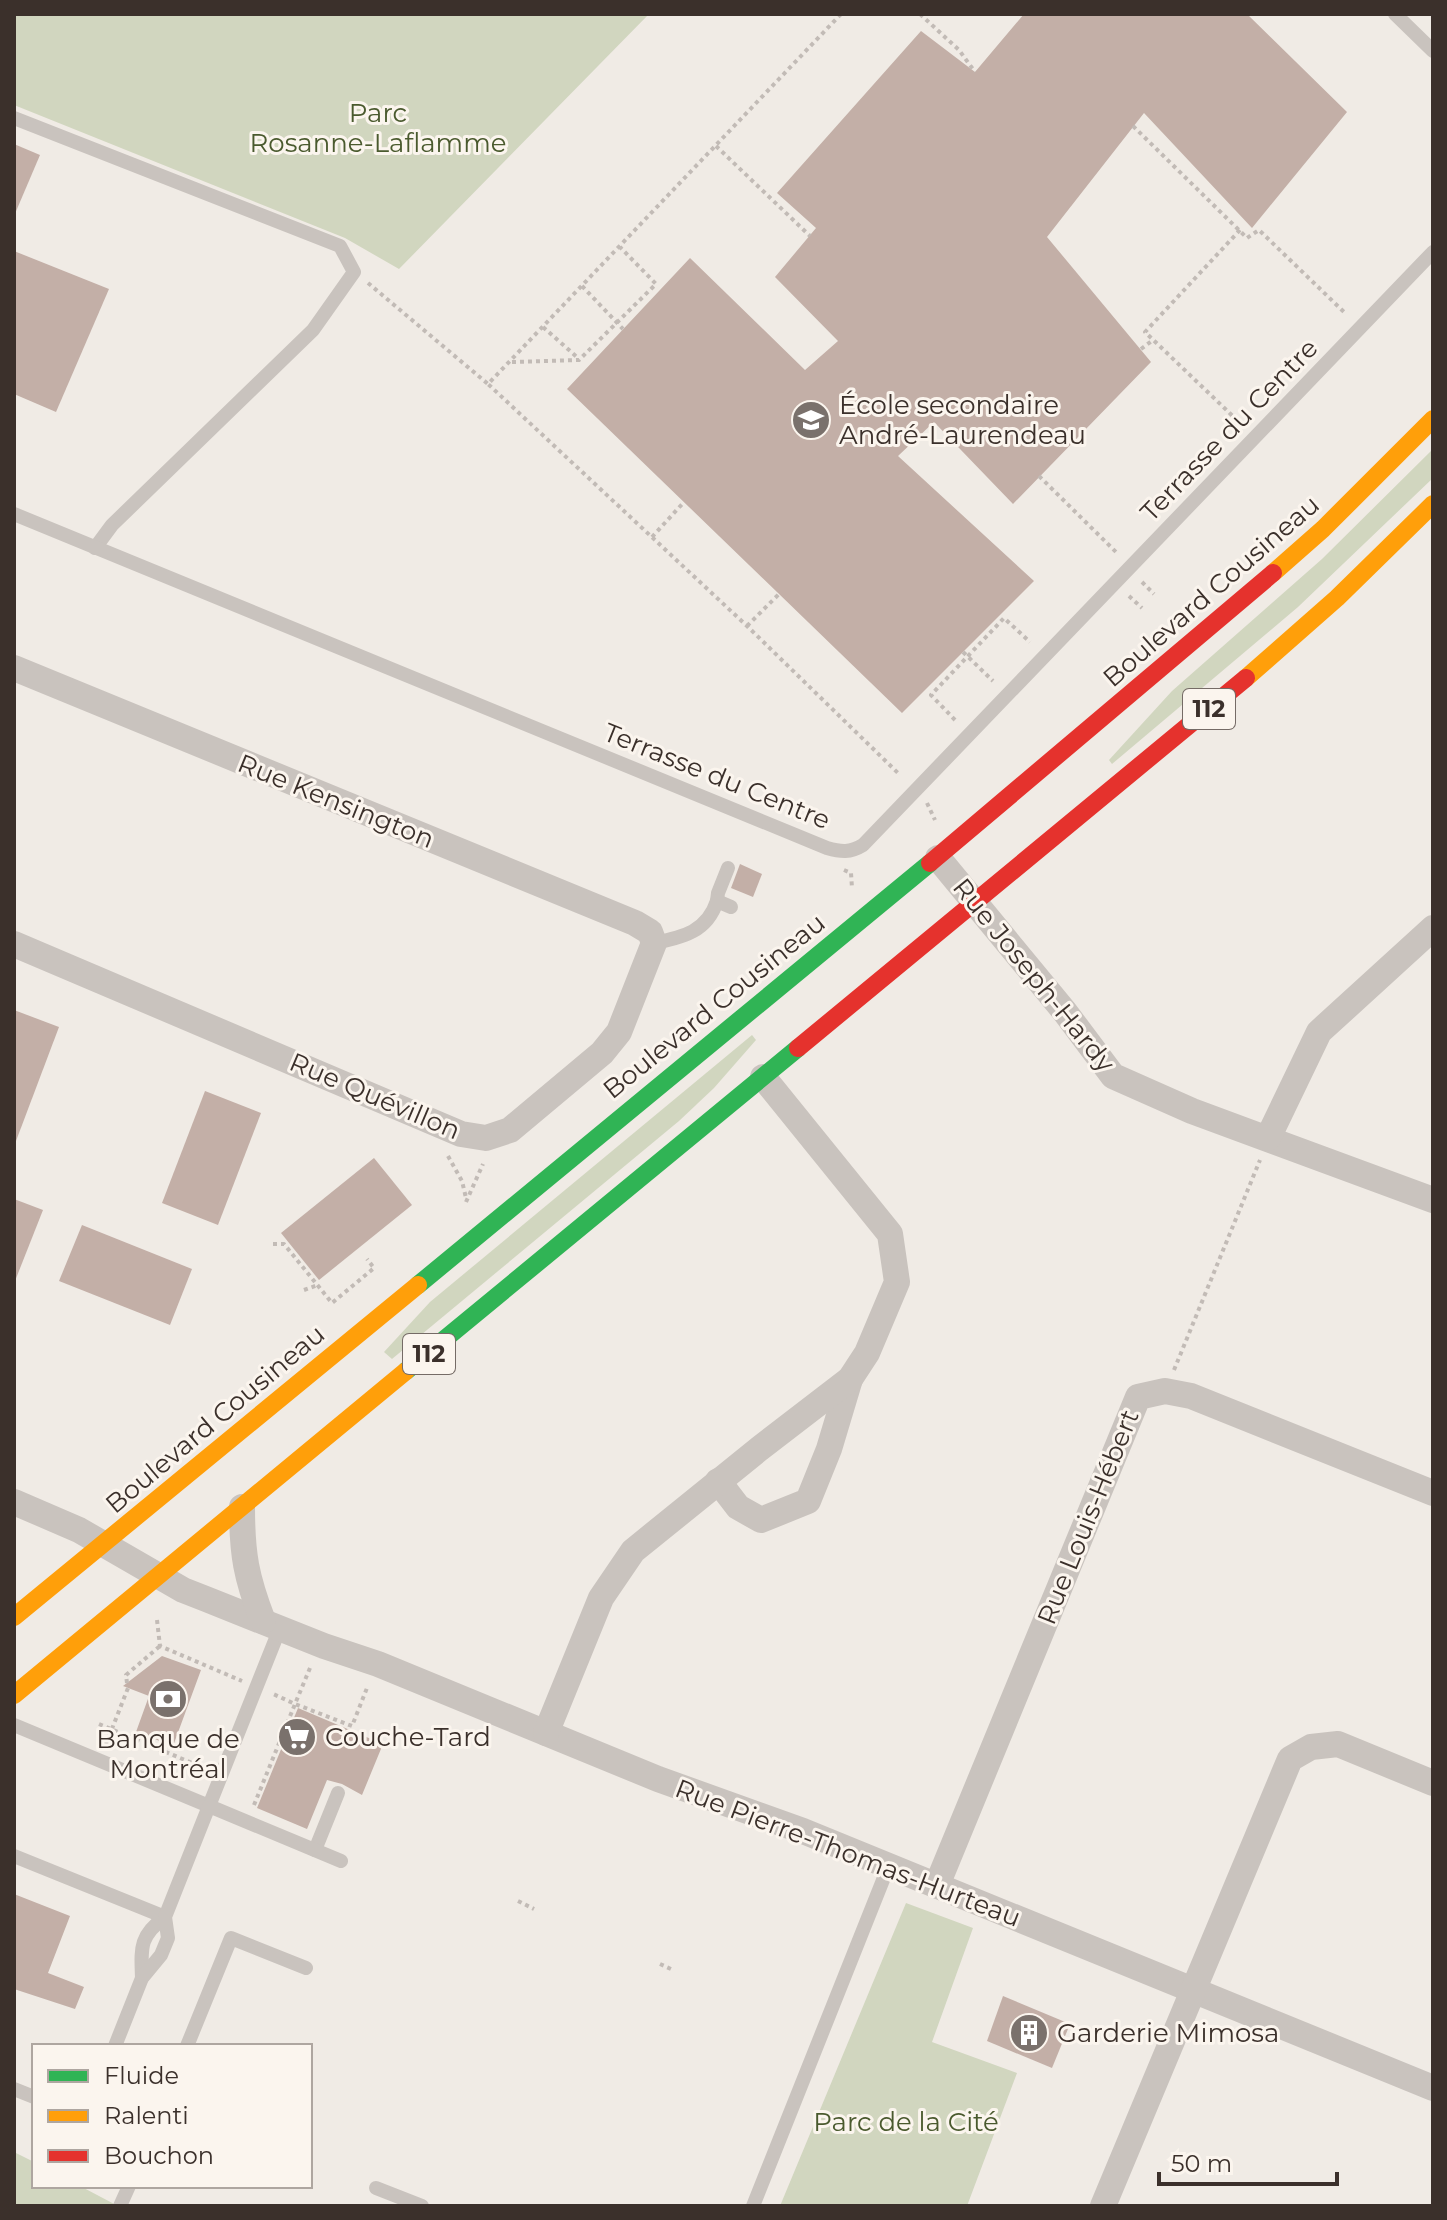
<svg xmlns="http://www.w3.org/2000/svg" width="1447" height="2220" viewBox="0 0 1447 2220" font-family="Montserrat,sans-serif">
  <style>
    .green { fill: #d1d6bf }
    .building { fill: #c3afa7 }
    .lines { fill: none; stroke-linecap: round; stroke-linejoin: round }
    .path { stroke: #c2bbb6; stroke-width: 4; stroke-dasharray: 4 4; stroke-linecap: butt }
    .lane { stroke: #c9c3be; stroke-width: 14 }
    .street { stroke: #c9c3be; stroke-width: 26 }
    .fast { stroke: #30b455; stroke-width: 18 }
    .slow { stroke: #ff9f0a; stroke-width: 18 }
    .jam { stroke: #e5322d; stroke-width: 18 }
    .labels { text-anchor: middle; stroke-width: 6; stroke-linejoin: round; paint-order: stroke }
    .shield { fill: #fbf5ee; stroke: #756b66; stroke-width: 2 }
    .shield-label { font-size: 24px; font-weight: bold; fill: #3b302b }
    .park-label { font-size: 26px; fill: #4a5a2e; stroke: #fbf5ee }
    .poi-label { font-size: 26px; fill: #3b302b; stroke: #fbf5ee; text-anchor: start }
    .street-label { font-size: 26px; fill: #3b302b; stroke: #fbf5ee }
  </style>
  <rect width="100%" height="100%" fill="#f0ebe5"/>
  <g class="green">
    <path d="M14,14H649L399,269L345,238L14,105Z"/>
    <path d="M1433,449V478L1298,607L1112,764L1109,760L1172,691L1322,559Z"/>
    <path d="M752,1035L756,1040L714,1088L679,1121L392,1359L384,1352L430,1302Z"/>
    <path d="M906,1903L973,1928L932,2042L1017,2073L967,2206H780Z"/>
    <path d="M14,2152L34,2162V2186H80L118,2206H14Z"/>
  </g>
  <g class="building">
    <path d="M1024,14H1247L1347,112L1252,228L1144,113L1047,237L1151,362L1013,504L934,422L898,456L1034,581L902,713L567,389L690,258L805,370L838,341L775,277L816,228L777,193L921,31L975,72Z"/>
    <path d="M14,144L40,155L14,216Z"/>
    <path d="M14,251L109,289L56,412L14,394Z"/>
    <path d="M740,864L762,874L753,897L731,888Z"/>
    <path d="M14,1010L59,1027L16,1141L14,1140Z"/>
    <path d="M205,1091L261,1113L218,1225L162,1203Z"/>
    <path d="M374,1158L412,1205L319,1280L281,1233Z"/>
    <path d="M14,1199L43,1210L15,1281L14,1280Z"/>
    <path d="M82,1225L192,1269L170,1325L59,1281Z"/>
    <path d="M162,1656L201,1670L173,1746L136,1732L149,1696L123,1686Z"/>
    <path d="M298,1708L383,1744L362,1795L342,1784L327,1780L307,1829L257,1808Z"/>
    <path d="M14,1894L70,1916L48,1973L84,1987L75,2009L14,1989Z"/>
    <path d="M1003,1996L1070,2024L1052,2068L987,2041Z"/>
  </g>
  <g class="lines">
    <g class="path">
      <path d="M841,14L488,384L747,626L899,774"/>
      <path d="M920,14L959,50L975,72"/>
      <path d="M1133,126L1247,238L1259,230L1345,313"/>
      <path d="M716,146L810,236"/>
      <path d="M1240,230L1145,332L1240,423"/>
      <path d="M368,283L488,384"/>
      <path d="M582,286L623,329"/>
      <path d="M543,327L578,358"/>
      <path d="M1141,349L1153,340"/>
      <path d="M512,362L579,360L656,284L620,247"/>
      <path d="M1039,476L1116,552"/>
      <path d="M652,537L684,502"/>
      <path d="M1142,582L1154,594"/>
      <path d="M1129,596L1142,608"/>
      <path d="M747,626L779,594"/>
      <path d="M963,652L993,681"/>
      <path d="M955,720L931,695L1004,618L1030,642"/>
      <path d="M927,803L935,820"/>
      <path d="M844,870L851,873L852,888"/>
      <path d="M448,1156L462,1181L466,1198"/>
      <path d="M466,1202L483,1164"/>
      <path d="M273,1244H284L332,1303L374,1268L367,1259"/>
      <path d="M304,1290L318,1285"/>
      <path d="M1174,1370L1260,1160"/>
      <path d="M157,1620L160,1646L242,1681"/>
      <path d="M310,1668L295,1704L352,1726L367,1688"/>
      <path d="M127,1683L126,1675L160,1646"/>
      <path d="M99,1724L204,1768"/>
      <path d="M106,1744L128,1688"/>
      <path d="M254,1805L295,1704L271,1693"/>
      <path d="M518,1901L534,1909"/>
      <path d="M660,1964L673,1970"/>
    </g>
    <g class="lane">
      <path d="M1395,14L1433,51"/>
      <path d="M14,118L340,246L354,272L313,330L112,525L95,548"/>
      <path d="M14,514L827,848C841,852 850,853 863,845L1433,252"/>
      <path d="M717,901L718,893L728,868"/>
      <path d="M654,943C683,937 707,932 717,901L731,907"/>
      <path d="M14,1725L209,1806L280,1628"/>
      <path d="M315,1850L338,1793"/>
      <path d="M14,1856L165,1917"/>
      <path d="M142,1978C141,1948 139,1936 165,1917"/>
      <path d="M115,2046L142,1978L161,1955L168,1938L165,1917L209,1806L341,1861"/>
      <path d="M187,2046L231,1938L306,1968"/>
      <path d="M14,2089L34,2097"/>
      <path d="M376,2188L422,2206"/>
      <path d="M120,2206L129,2186"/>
      <path d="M753,2206L889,1865"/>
    </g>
    <g class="street">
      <path d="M14,668L635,923L650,932L654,943L619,1032L602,1053L510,1130L486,1138L461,1134L14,944"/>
      <path d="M938,858L1065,1012L1113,1076L1192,1111L1433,1200"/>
      <path d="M1268,1138L1319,1032L1433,928"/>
      <path d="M718,1481L738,1507L761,1520L808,1501L829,1449L850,1379"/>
      <path d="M14,1502L79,1530L183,1590L206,1599L324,1646L378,1664L658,1779L803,1831L1433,2088"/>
      <path d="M242,1507C242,1554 246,1577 263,1621"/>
      <path d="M546,1733L601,1598L633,1551L759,1449L850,1379L867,1353L897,1282L890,1234L763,1077"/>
      <path d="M937,1885L1138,1397L1165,1391L1191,1396L1433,1493"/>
      <path d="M1103,2206L1290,1759L1311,1747L1338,1744L1433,1783"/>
    </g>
    <g class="fast">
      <path d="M418,1285L930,863"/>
      <path d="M406,1371L798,1048"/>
    </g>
    <g class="slow">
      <path d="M1273,573L1323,529L1433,419"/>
      <path d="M1246,678L1337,598L1433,504"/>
      <path d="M14,1617L418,1285"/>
      <path d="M14,1695L406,1371"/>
    </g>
    <g class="jam">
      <path d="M930,863L1273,573"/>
      <path d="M798,1048L1246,678"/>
    </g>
  </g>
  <defs>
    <g id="school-disc" transform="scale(2)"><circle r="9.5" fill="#7a716c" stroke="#fbf5ee"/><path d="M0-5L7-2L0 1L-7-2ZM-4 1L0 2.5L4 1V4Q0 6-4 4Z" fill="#fff"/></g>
    <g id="bank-disc" transform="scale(2)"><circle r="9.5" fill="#7a716c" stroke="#fbf5ee"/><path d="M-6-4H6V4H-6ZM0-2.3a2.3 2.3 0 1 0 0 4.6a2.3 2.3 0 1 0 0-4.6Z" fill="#fff"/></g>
    <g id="supermarket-disc" transform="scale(2)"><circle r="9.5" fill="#7a716c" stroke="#fbf5ee"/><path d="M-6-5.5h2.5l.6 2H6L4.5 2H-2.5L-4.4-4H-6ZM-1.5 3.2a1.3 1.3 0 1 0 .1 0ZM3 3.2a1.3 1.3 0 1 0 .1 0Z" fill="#fff"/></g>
    <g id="building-disc" transform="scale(2)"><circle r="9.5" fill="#7a716c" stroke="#fbf5ee"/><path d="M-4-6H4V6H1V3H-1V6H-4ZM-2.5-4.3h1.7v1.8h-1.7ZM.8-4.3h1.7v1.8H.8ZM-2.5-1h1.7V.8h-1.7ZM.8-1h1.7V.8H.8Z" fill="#fff"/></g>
  </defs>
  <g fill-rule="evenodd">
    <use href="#school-disc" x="811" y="420"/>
    <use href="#bank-disc" x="168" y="1699"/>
    <use href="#supermarket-disc" x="297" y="1737"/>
    <use href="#building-disc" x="1029" y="2033"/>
  </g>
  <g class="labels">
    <g class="shield">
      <rect x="1183" y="689" width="52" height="40" rx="6"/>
      <rect x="403" y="1334" width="52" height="40" rx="6"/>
    </g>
    <g class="shield-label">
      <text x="1209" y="717">112</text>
      <text x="429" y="1362">112</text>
    </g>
    <g class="park-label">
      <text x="378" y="122">Parc<tspan x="378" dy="30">Rosanne-Laflamme</tspan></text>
      <text x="906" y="2131">Parc de la Cité</text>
    </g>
    <g class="poi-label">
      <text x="839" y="414">École secondaire<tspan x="839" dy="30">André-Laurendeau</tspan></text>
      <text x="325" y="1746">Couche-Tard</text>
      <text x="168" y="1748" text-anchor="middle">Banque de<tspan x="168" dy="30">Montréal</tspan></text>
      <text x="1057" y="2042">Garderie Mimosa</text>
    </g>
    <g class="street-label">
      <text transform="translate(1229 430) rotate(-46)" y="9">Terrasse du Centre</text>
      <text transform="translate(1211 591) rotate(-41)" y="9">Boulevard Cousineau</text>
      <text transform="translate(717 776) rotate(22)" y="9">Terrasse du Centre</text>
      <text transform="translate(336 801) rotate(22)" y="9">Rue Kensington</text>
      <text transform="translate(1034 975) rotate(51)" y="9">Rue Joseph-Hardy</text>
      <text transform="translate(714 1006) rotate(-39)" y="9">Boulevard Cousineau</text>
      <text transform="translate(375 1096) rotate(23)" y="9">Rue Quévillon</text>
      <text transform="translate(215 1419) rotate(-40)" y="9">Boulevard Cousineau</text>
      <text transform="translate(1088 1517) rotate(-68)" y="9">Rue Louis-Hébert</text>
      <text transform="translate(848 1853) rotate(21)" y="9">Rue Pierre-Thomas-Hurteau</text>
    </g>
  </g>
  <rect width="1447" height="2220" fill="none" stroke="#3b302b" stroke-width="32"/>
  <rect x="32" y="2044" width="280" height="144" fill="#fbf5ee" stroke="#aea6a0" stroke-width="2"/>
  <rect x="48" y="2070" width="40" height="12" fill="#30b455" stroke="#aea6a0" stroke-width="2"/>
  <text x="104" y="2084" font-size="24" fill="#3b302b">Fluide</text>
  <rect x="48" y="2110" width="40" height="12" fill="#ff9f0a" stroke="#aea6a0" stroke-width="2"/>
  <text x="104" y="2124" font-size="24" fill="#3b302b">Ralenti</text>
  <rect x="48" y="2150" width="40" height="12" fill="#e5322d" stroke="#aea6a0" stroke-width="2"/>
  <text x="104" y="2164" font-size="24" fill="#3b302b">Bouchon</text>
  <path d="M1159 2172v12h178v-12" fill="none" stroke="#3b302b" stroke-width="4"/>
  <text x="1171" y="2172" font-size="24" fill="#3b302b" stroke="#fbf5ee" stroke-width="6" paint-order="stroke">50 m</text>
</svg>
